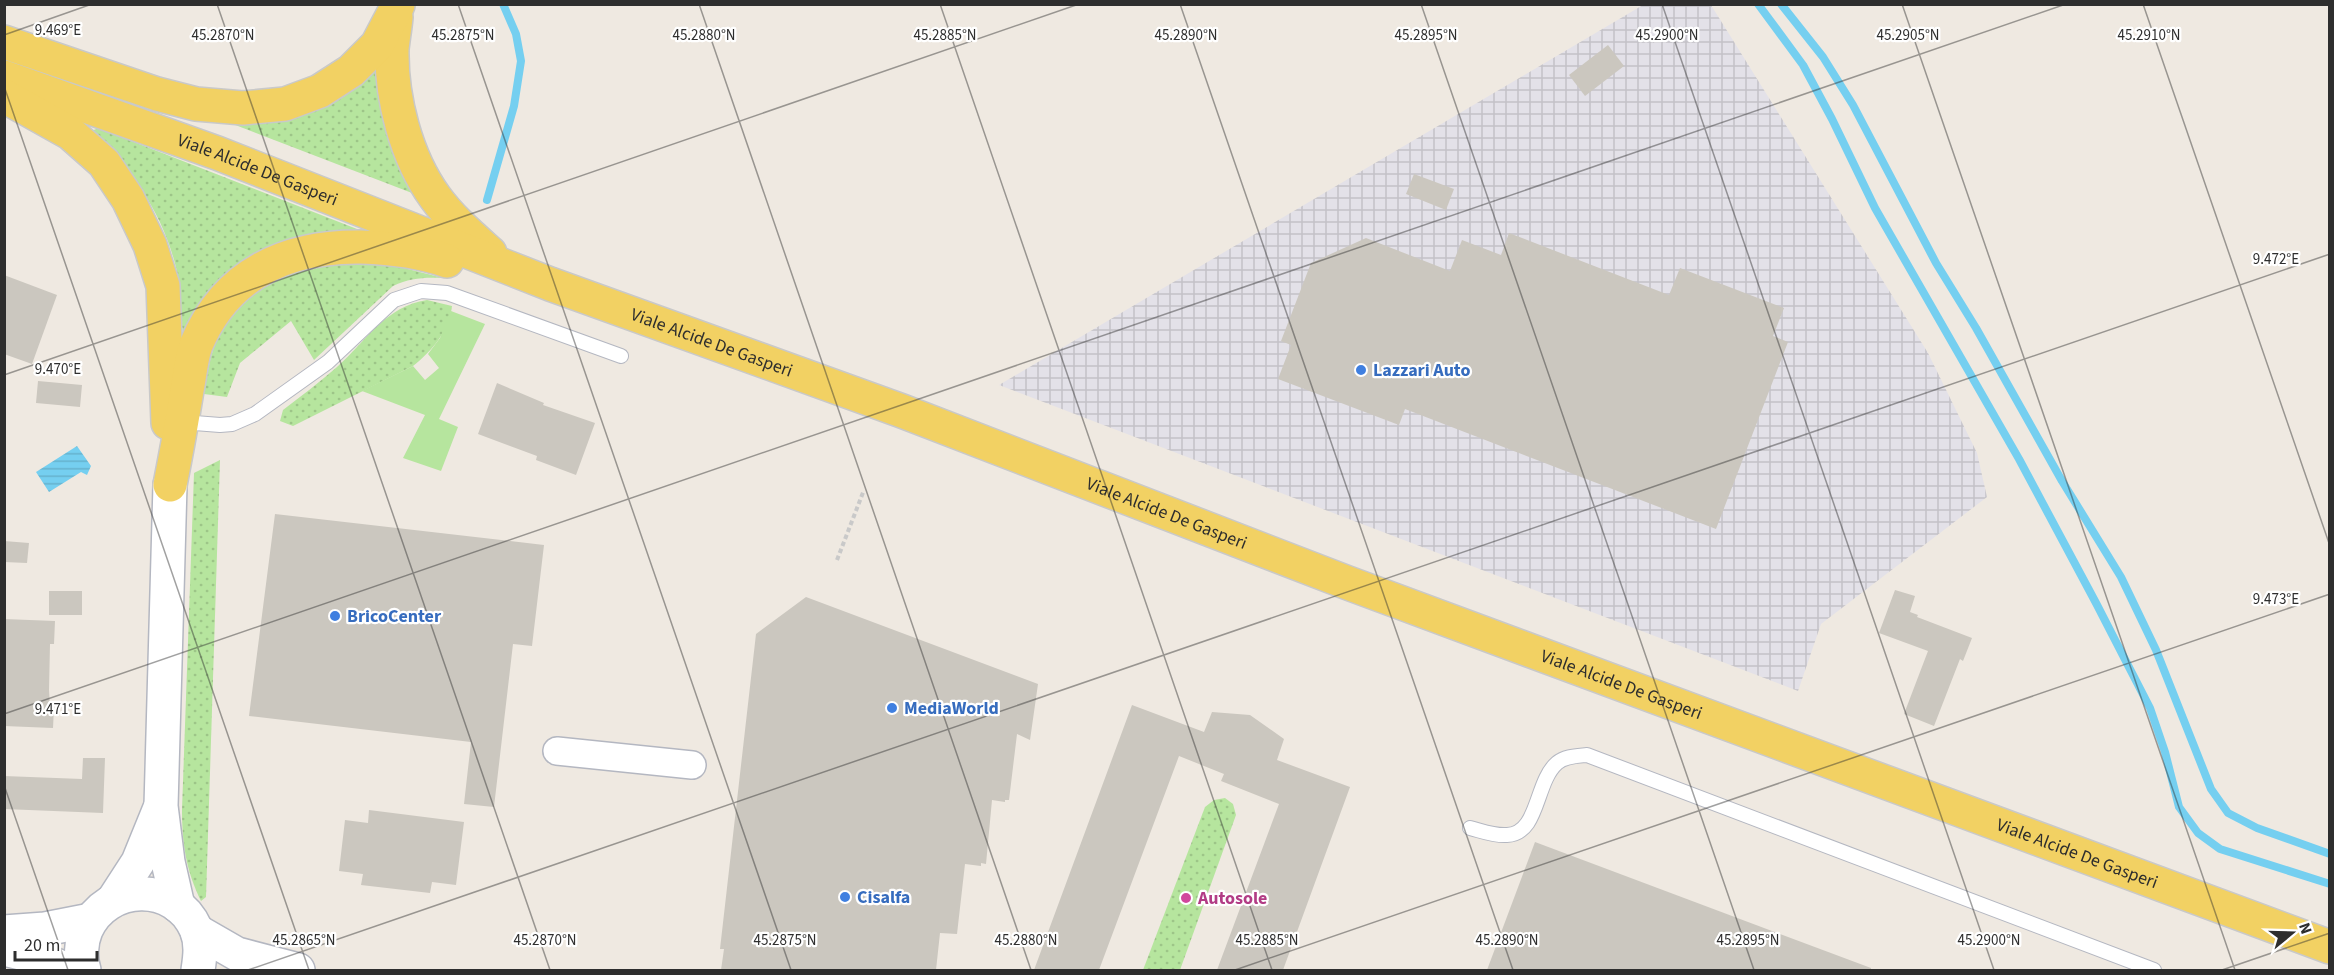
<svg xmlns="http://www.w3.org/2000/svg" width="2334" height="975" viewBox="0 0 2334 975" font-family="'Source Sans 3',sans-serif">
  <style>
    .industrial { fill: url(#industrial-grid) }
    .grass { fill: url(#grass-dots) }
    .garden { fill: #b6e59e }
    .water { fill: url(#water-rules) }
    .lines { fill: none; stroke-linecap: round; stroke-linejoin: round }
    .stream { stroke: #75cff0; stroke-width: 8 }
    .building { fill: #cbc7bf }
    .lane-casing { stroke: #b4b7c1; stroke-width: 16 }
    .street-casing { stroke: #b4b7c1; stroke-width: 30 }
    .secondary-casing { stroke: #b4b7c1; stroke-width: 36 }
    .primary-casing { stroke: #c9c9c9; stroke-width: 36 }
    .path { stroke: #c9c9c9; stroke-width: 4; stroke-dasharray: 4.5 3; stroke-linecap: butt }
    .lane { stroke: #fff; stroke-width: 14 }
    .street { stroke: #fff; stroke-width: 27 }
    .secondary { stroke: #fff; stroke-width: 33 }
    .primary { stroke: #f2d163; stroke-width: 33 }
    .ticks { fill: none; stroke: #2e2e2e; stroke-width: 1.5; stroke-opacity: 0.45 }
    .shop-dot { fill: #3f7fe0; stroke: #fff; stroke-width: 2 }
    .hotel-dot { fill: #d1479c; stroke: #fff; stroke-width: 2 }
    .labels { text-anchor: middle; stroke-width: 4.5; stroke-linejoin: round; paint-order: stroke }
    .street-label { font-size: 18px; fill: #2e2e2e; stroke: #fff }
    .shop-label { font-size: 18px; font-weight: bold; fill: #366cbe; stroke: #fff; text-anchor: start }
    .hotel-label { font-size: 18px; font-weight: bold; fill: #b23c85; stroke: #fff; text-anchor: start }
    .ticks-label { font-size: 15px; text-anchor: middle; fill: #2e2e2e; stroke: #fff; stroke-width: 4.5; stroke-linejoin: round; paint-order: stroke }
  </style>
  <defs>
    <pattern id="industrial-grid" width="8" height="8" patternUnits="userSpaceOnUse" patternTransform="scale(1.5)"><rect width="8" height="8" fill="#e3e1e8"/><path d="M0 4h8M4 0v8" fill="none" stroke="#c3c1c7"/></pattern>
    <pattern id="grass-dots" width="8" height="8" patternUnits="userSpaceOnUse" patternTransform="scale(1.5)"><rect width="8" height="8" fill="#b6e59e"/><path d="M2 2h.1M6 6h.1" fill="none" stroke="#9dc588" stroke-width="1.8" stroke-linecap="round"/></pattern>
    <pattern id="water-rules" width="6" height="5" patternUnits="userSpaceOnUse" patternTransform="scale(1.5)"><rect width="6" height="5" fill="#75cff0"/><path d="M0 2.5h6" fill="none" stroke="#66b2ce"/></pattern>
  </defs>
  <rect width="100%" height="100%" fill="#efe9e1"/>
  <path class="industrial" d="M1643,5H1711L1928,353L1977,453L1987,497L1821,624L1798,691L999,385Z"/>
  <g class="grass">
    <path d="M383,47L414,190L412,193L225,121Z"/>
    <path d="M98,128L357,229L358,231L183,333C180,316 182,299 179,282C169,224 137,174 94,134V130Z"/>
    <path d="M347,260L400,267L443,278C424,277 410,278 393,286L314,360L291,321L240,363L227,397L204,394C211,345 220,314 264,286C271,282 277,277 284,274C303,266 327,264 347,260Z"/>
    <path d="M427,300L452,306C449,331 432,351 413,366L293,426L280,421L283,410C301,396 320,382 337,367C366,341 386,306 427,300Z"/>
    <path d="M220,460L206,897L201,901C186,871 182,843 182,810L194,473Z"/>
    <path d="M1225,798L1233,804L1236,815L1180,970H1143L1205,807L1214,800Z"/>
  </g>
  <path class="garden" d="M451,311L485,324L439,419L458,427L441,471L403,458L425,415L362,391L413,366L425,380L439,368L428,354L440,338Z"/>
  <path class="water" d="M77,446L91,466L87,475L81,472L49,492L36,472Z"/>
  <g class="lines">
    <g class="stream">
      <path d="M1758,4L1803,65L1832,119L1875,208L2019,459L2096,603L2150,708L2165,752L2179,807L2198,833L2220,849L2330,884"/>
      <path d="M1781,4L1823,57L1853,105L1936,263L1976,328L2062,481L2121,577L2156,650L2211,789L2228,813L2257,828L2330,854"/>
      <path d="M487,200L514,106L521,61L516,34L503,4"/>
    </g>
  </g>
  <g class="building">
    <path d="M1608,45L1624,66L1585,96L1569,75Z"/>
    <path d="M1414,174L1454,189L1446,210L1406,194Z"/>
    <path d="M1509,233L1669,295L1680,268L1784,308L1773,336L1788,342L1716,529L1405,409L1399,425L1278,379L1291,345L1281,341L1311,263L1366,238L1450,271L1462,240L1501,255Z"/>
    <path d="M4,275L57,295L32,364L4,354Z"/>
    <path d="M38,381L82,385L80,407L36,403Z"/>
    <path d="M497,383L544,403L543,405L595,423L576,475L536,460L537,456L478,434Z"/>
    <path d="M275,514L544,545L532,646L513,644L494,807L464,804L471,742L249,716Z"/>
    <path d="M4,541L29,543L27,563L4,562Z"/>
    <path d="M1895,590L1915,596L1910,612L1918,615L1917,617L1972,638L1963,661L1960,659L1934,726L1904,714L1928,651L1879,633Z"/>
    <rect x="49" y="591" width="33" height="24"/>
    <path d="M806,597L1038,684L1030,740L1017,734L1009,800H1005V802L992,800L986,864L981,863V866L965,864L957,934L940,933L936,970H721L724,949H720L756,634Z"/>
    <path d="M4,619L55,621L54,644H50L49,690L50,707L54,708L53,728L4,726Z"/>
    <path d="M1132,705L1204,732L1212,712L1250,715L1284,739L1277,760L1350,787L1283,970H1217L1279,804L1221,781L1224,774L1179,756L1099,970H1034Z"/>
    <path d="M83,758H105L103,813L4,809V776L82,779Z"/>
    <path d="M369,810L464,822L456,885L432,882L430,893L361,885L363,874L339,871L345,820L368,823Z"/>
    <path d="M1535,842L1871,968V970H1487Z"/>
  </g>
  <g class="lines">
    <g class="lane-casing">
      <g id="lane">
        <path d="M182,422L220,425L232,424L255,414L328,362L394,300L421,291L447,293L621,356"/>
        <path d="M1470,828C1482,831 1494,836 1507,835C1539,834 1535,782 1557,763C1565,756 1577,756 1587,755L2154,970"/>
      </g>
    </g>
    <g class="street-casing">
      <path id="street" d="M557,751L692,765"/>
    </g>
    <g class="secondary-casing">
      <g id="secondary">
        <path d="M170,485L161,806L168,862L178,906"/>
        <path d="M114,899L138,862L160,808"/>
        <path d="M197,931L237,954L298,970"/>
        <path d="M4,932L45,929L91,920"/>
        <path d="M4,949L41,958L66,970"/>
        <path d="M84,970C80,958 81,942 86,930C107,883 175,881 196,929C202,943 200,957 198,970"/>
      </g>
    </g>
    <g class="primary-casing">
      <g id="primary">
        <path d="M396,17C395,28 393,39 392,49C391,98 406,157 435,197C450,218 471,236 490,253"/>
        <path d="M4,42L157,94L196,104L243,108L285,104L320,91L351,71L377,45L398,5"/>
        <path id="s1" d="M4,77L217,153L550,284L902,411L1348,583L2330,947"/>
        <path d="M4,96L70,133L104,163L128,199L150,245L163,286L168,423"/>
        <path d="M170,485C176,454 182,422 187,390C190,376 191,359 196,345C226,273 287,246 361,247C390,248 420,251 447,261"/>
      </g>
    </g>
    <path class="path" d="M837,560L864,490"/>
    <use href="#lane" class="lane"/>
    <use href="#street" class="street"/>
    <use href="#secondary" class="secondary"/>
    <use href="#primary" class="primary"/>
  </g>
  <path class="ticks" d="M217,4L550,970M458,4L791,970M699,4L1031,970M940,4L1272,970M1180,4L1513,970M1421,4L1754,970M1662,4L1994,970M1902,4L2235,970M2143,4L2330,546M4,35L92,4M4,86L309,970M4,375L1079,4M4,714L2066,4M4,785L68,970M248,970L2330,254M1235,970L2330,594M2222,970L2330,933"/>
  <g class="shop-dot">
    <circle cx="1361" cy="370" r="6"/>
    <circle cx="335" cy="616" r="6"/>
    <circle cx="892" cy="708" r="6"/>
    <circle cx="845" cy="897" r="6"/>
  </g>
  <circle class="hotel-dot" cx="1186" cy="898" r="6"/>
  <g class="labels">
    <g class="street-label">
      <text dy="6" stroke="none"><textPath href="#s1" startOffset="270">Viale Alcide De Gasperi</textPath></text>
      <text dy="6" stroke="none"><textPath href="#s1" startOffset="756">Viale Alcide De Gasperi</textPath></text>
      <text dy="6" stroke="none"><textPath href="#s1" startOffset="1242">Viale Alcide De Gasperi</textPath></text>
      <text dy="6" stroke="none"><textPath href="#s1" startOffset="1728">Viale Alcide De Gasperi</textPath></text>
      <text dy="6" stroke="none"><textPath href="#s1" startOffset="2214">Viale Alcide De Gasperi</textPath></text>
    </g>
    <g class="shop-label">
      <text x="1373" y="376">Lazzari Auto</text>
      <text x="347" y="622">BricoCenter</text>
      <text x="904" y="714">MediaWorld</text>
      <text x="857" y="903">Cisalfa</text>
    </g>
    <g class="hotel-label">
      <text x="1198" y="904">Autosole</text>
    </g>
  </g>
  <g class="ticks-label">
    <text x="58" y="35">9.469°E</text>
    <text x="2149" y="40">45.2910°N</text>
    <text x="223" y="40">45.2870°N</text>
    <text x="463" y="40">45.2875°N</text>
    <text x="704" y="40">45.2880°N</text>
    <text x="945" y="40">45.2885°N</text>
    <text x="1186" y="40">45.2890°N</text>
    <text x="1426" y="40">45.2895°N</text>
    <text x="1667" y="40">45.2900°N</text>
    <text x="1908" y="40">45.2905°N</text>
    <text x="2276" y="264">9.472°E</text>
    <text x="58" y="374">9.470°E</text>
    <text x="2276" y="604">9.473°E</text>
    <text x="58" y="714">9.471°E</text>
    <text x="304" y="945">45.2865°N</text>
    <text x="545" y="945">45.2870°N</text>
    <text x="785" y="945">45.2875°N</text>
    <text x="1026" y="945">45.2880°N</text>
    <text x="1267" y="945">45.2885°N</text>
    <text x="1507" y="945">45.2890°N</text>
    <text x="1748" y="945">45.2895°N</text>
    <text x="1989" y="945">45.2900°N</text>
  </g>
  <rect width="2334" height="975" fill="none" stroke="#2e2e2e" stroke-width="12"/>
  <g transform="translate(2292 933) rotate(71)" stroke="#ffffff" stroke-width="4.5" paint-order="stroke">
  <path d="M0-4.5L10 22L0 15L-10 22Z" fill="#2e2e2e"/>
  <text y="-9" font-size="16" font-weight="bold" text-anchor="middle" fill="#2e2e2e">N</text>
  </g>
  <path d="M15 951v9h82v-9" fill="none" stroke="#2e2e2e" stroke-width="3"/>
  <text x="24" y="951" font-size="18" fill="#2e2e2e" stroke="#ffffff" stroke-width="4.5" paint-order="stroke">20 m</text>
</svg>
